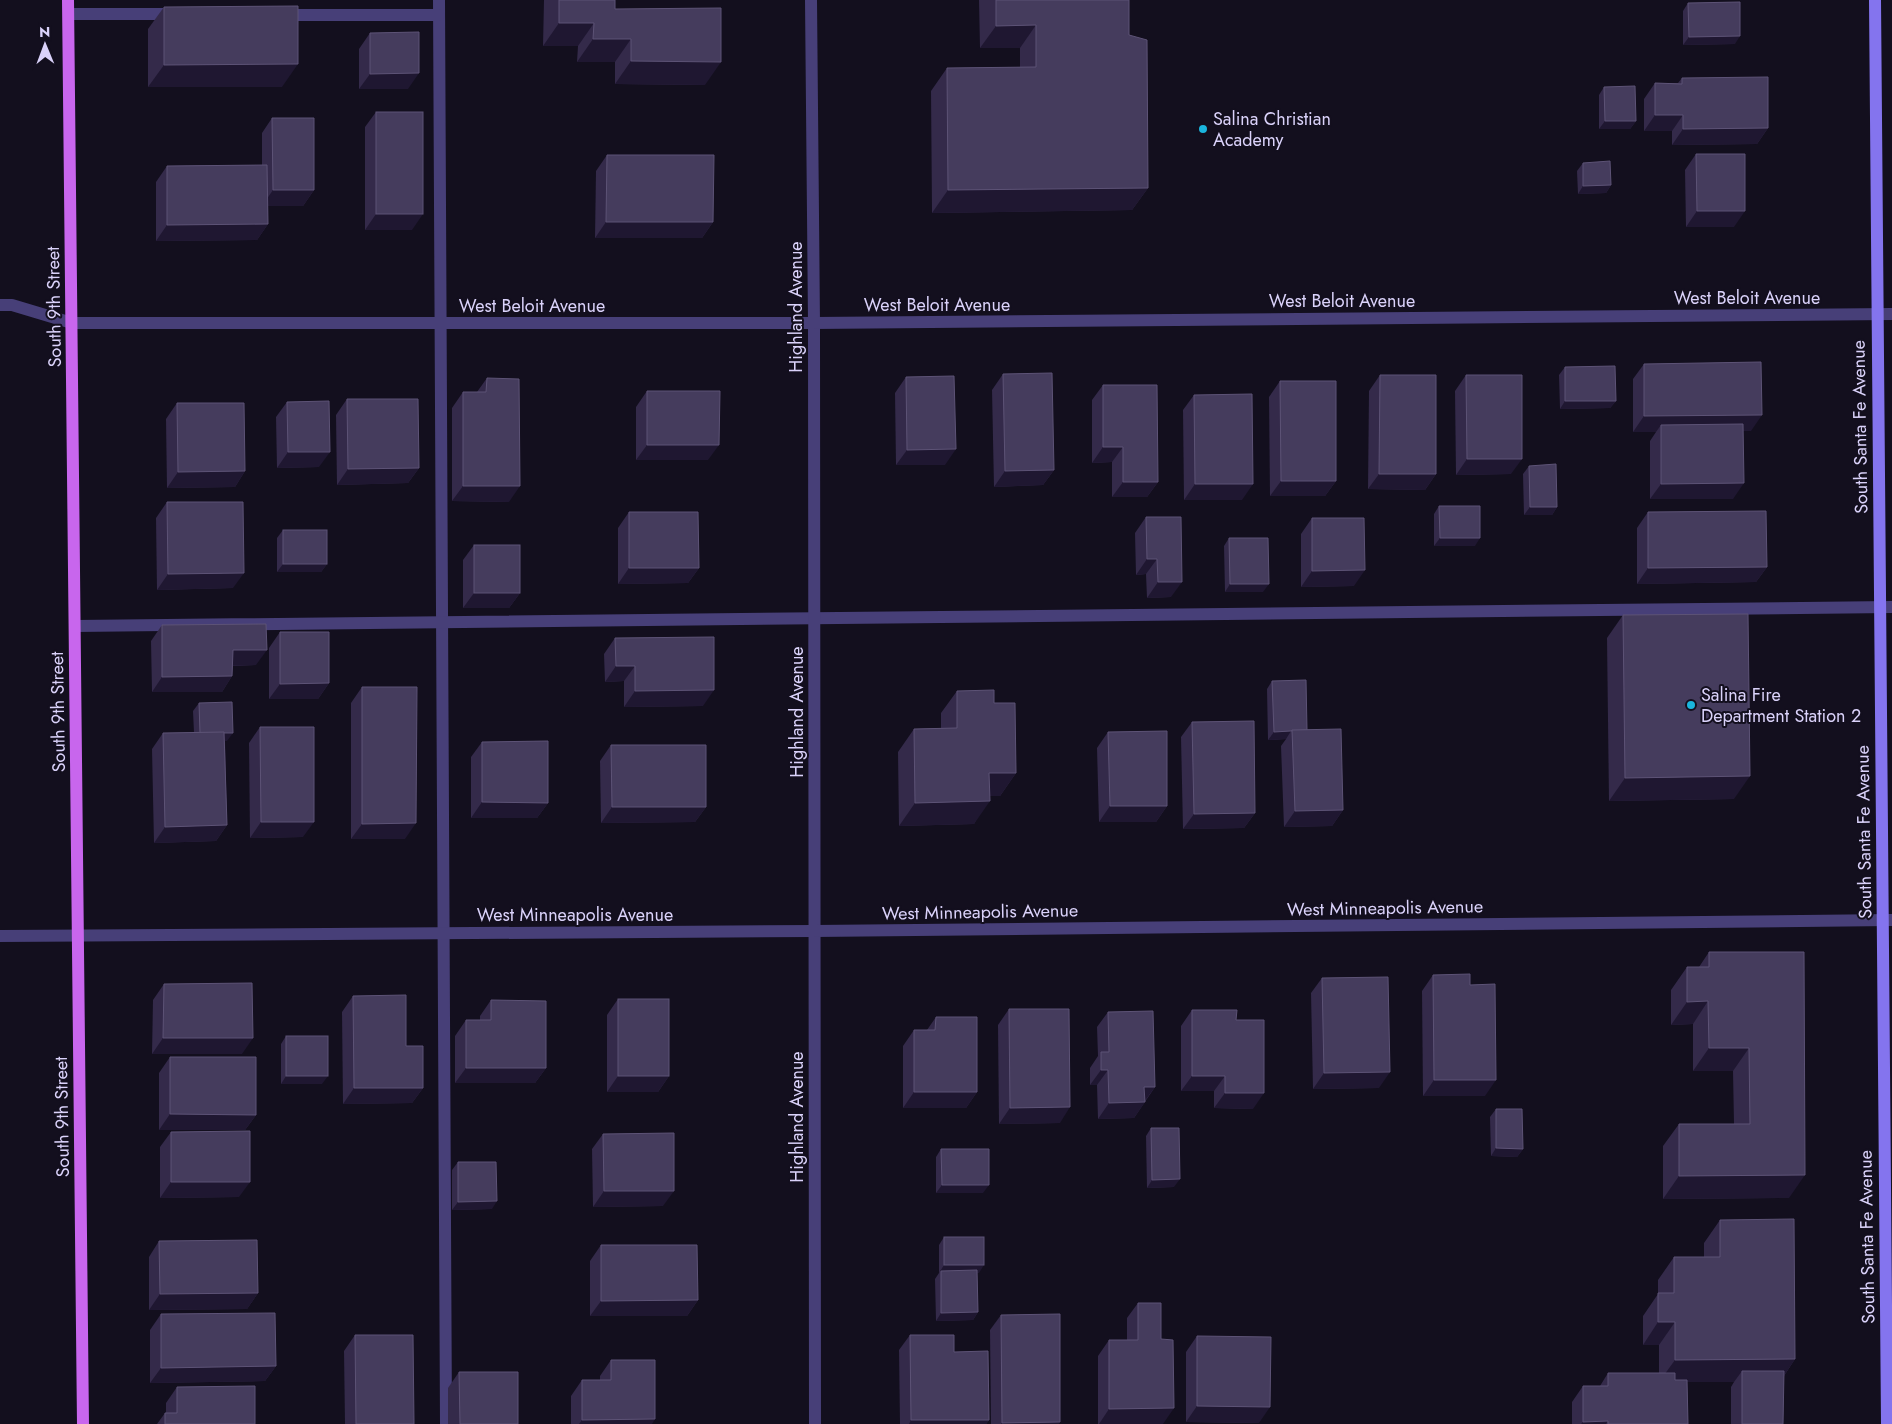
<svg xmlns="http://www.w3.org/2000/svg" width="1892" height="1424" viewBox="0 0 1892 1424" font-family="Jost,sans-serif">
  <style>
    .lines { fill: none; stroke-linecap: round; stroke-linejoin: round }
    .lane { stroke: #473f78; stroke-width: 12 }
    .street { stroke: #473f78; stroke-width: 12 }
    .secondary { stroke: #8474ee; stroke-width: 12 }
    .primary { stroke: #c866ed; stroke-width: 12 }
    .wall { fill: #342a4a }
    .shaded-wall { fill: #1f1731 }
    .building { fill: #453c5d; stroke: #5d5376 }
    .poi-dot { fill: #1ab5dd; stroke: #130f1e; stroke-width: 2 }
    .labels { text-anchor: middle; stroke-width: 4; stroke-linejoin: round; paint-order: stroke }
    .poi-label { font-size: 18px; fill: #dad2fa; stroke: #130f1e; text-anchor: start }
    .street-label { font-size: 18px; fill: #dad2fa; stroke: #130f1e }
  </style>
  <rect width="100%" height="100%" fill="#130f1e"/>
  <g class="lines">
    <g class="lane">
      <path d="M439,0L446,1424"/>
      <path d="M69,14H176"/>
      <path d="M281,15H439"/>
      <path d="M75,626L1892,607"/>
    </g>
    <g class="street">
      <path d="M811,0L814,323L815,1424"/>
      <path d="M0,305H12L72,323H814L1892,314"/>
      <path d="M0,936L814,931L1892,920"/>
    </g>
    <path class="secondary" d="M1875,0L1887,1424"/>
    <path class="primary" d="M68,0L83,1424"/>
  </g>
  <g class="wall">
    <path d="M544,0H615V9L705,85L615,84V62H577L578,46H543Z"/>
    <path d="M979,0H1129V35L1148,188L1132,210L932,213L931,91L947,68L1020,67V48H980Z"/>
    <path d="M1688,3L1735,44L1683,45V11Z"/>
    <path d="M164,7L282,87H148V29Z"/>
    <path d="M370,33L408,89H359V49Z"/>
    <path d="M1682,78L1768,128L1757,144L1672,145V131H1644V99L1655,83H1678Z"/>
    <path d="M1604,87L1636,121L1630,129H1599V95Z"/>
    <path d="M376,112L412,230H365V127Z"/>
    <path d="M272,118L314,190L303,206H268V224L257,240L156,241V182L167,166L262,165V133Z"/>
    <path d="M1696,154L1734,227H1686L1685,170Z"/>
    <path d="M607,155L713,222L702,238H595L596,171Z"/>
    <path d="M1583,163L1611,185L1606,193L1578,194L1577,171Z"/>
    <path d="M1644,364L1751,431H1743L1733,499H1650V441L1656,432H1633V379Z"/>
    <path d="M1565,367L1616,401L1610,408L1560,409L1559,375Z"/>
    <path d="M1003,374L1054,470L1043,485L994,487L992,390Z"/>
    <path d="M1380,375L1436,474L1425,490L1368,489L1369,391Z"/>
    <path d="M1466,375L1511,474L1456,475L1455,391Z"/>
    <path d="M906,377L945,465H896L895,393Z"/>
    <path d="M487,378L509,502L452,501V408L463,392H477Z"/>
    <path d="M1280,381L1336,481L1325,496H1270L1269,397Z"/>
    <path d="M1103,385L1158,482L1147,497H1112V462L1092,463V400Z"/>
    <path d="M647,391L708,460H636V407Z"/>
    <path d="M1194,395L1242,500H1184L1183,410Z"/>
    <path d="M347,399L419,468L408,483L337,485L336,415Z"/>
    <path d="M287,402L319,467L277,468L276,417Z"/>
    <path d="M177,403L245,471L235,487L167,488L166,419Z"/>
    <path d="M1529,466L1557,507L1552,515H1524L1523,474Z"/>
    <path d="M167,502L233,588L157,590L156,518Z"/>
    <path d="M1439,506L1475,546H1434V514Z"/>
    <path d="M629,512L699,568L688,583L618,584V528Z"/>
    <path d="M1648,512L1767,567L1756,582L1637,584V528Z"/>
    <path d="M1146,517L1171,597L1147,598L1146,574L1136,575L1135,533Z"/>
    <path d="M1312,518L1354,586L1301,587V534Z"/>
    <path d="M283,530L327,564L321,572H277V538Z"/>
    <path d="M1229,538L1263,592H1225L1224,546Z"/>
    <path d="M474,545L520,593L509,608H463V560Z"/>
    <path d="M1623,615L1734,799L1609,801L1607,638Z"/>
    <path d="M162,625L256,665L233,666L232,676L222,692H152L151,641Z"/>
    <path d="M280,632L329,683L318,699H269V648Z"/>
    <path d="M615,638L703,706L624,707V681L605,682L604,654Z"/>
    <path d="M1272,681L1307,730L1343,810L1332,826L1284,827L1281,746L1286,739L1268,740L1267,689Z"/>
    <path d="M362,687L405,839H351V703Z"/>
    <path d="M957,691L994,703L1016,773L1000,796H989L974,824L899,826L898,752L914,729L941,728V713Z"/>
    <path d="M199,703L227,741H225L227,825L216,841L154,843L152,749L163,733H194L193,711Z"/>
    <path d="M1192,722L1255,813L1244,828L1183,829L1181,737Z"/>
    <path d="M260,727L303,837L250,838L249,743Z"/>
    <path d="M1108,732L1167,806L1156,822H1099L1097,748Z"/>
    <path d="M482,742L548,803L537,818H471V757Z"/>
    <path d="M611,745L706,807L695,822L601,823L600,761Z"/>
    <path d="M1709,952H1804L1789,1198L1663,1199V1146L1679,1124H1734L1733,1071H1693V1024L1671,1025V990L1687,967H1699Z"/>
    <path d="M1433,975L1470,985L1485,1096H1423L1422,991Z"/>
    <path d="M1322,978L1379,1088L1313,1089L1311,993Z"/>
    <path d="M164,984L242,1054H152L153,1000Z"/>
    <path d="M353,996L406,1046L423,1088L412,1103L343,1104L342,1012Z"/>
    <path d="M618,999L669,1076L658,1092H607V1015Z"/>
    <path d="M491,1000L546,1068L535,1083H455V1036L466,1020H480V1016Z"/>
    <path d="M1009,1009L1060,1123L999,1124L998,1025Z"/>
    <path d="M1192,1010L1236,1020L1253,1109L1214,1108V1091H1181V1026Z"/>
    <path d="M1108,1012L1155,1087L1134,1118L1098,1119L1097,1085H1090V1068L1098,1056L1097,1027Z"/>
    <path d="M936,1017L977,1092L966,1108H903V1046L914,1030H927Z"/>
    <path d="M286,1036L322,1084H281V1044Z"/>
    <path d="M170,1057L256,1115L245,1130H159V1073Z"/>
    <path d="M1496,1109L1523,1149L1517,1157L1491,1156L1490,1117Z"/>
    <path d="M1151,1128L1174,1187L1147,1188L1146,1136Z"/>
    <path d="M171,1132L239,1197L160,1198V1147Z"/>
    <path d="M603,1134L663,1206L593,1207L592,1149Z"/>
    <path d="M941,1149L983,1193H936V1157Z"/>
    <path d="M458,1162L492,1209L452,1210V1170Z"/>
    <path d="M1720,1220L1795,1359L1784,1376L1783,1424H1731V1387L1734,1382H1687L1688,1424H1572V1402L1583,1386H1600L1608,1373H1659V1345H1643V1316L1658,1294V1280L1674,1257H1704V1243Z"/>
    <path d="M944,1237L979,1273H977L978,1312L973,1320L936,1321L935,1279L939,1273V1245Z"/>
    <path d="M159,1241L258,1293L247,1309L149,1310V1257Z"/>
    <path d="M601,1245L698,1300L687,1316H590V1261Z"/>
    <path d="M1138,1303L1161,1339L1163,1424H1098V1356L1109,1340H1127V1318Z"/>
    <path d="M161,1314L276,1366L265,1381L150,1383V1330Z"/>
    <path d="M1001,1315L1059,1424H991L990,1330Z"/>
    <path d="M355,1335L414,1424H345L344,1351Z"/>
    <path d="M910,1335L989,1420L986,1424H900L899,1350Z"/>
    <path d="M1197,1336L1259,1423L1186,1422V1352Z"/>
    <path d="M611,1360L652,1424H571V1396L582,1380H600V1376Z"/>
    <path d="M459,1372L518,1424H448V1388Z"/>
    <path d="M177,1387L255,1424H157L165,1413H166V1403Z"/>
  </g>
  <g class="shaded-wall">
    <path d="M559,23H594L578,46H543Z"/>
    <path d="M1036,25L1020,48H980L996,26Z"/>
    <path d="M1740,36L1735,44L1683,45L1689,37Z"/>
    <path d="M593,39H631L615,62H577Z"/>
    <path d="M631,61L721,62L705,85L615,84Z"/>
    <path d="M298,64L282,87H148L164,65Z"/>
    <path d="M419,73L408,89H359L370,74Z"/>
    <path d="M1655,115H1683L1672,131H1644Z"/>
    <path d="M1605,121H1636L1630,129H1599Z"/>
    <path d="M1768,128L1757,144L1672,145L1683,129Z"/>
    <path d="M1611,185L1606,193L1578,194L1583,186Z"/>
    <path d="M1148,188L1132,210L932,213L948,190Z"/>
    <path d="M273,190H314L303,206H262Z"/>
    <path d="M1697,211H1745L1734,227H1686Z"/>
    <path d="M376,214H423L412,230H365Z"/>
    <path d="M606,222H713L702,238H595Z"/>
    <path d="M268,224L257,240L156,241L167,225Z"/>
    <path d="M1565,401H1616L1610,408L1560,409Z"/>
    <path d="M1762,415L1751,431L1661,432V425L1656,432H1633L1644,416Z"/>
    <path d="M647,445H719L708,460H636Z"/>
    <path d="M1103,447H1123L1112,462L1092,463Z"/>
    <path d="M956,449L945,465H896L907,450Z"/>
    <path d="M288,452H330L319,467L277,468Z"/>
    <path d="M1467,459H1522L1511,474L1456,475Z"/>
    <path d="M419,468L408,483L337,485L348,469Z"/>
    <path d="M1054,470L1043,485L994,487L1005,471Z"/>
    <path d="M245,471L235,487L167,488L178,472Z"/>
    <path d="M1379,474H1436L1425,490L1368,489Z"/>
    <path d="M1281,481H1336L1325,496H1270Z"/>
    <path d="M1123,482H1158L1147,497H1112Z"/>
    <path d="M1744,483L1733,499H1650L1661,484Z"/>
    <path d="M1195,484H1253L1242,500H1184Z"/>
    <path d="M463,486H520L509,502L452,501Z"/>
    <path d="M1530,507H1557L1552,515H1524Z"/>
    <path d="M1440,538H1480L1475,546H1434Z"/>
    <path d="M1147,559H1157L1146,574L1136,575Z"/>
    <path d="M283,564H327L321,572H277Z"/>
    <path d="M1767,567L1756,582L1637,584L1648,568Z"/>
    <path d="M629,568H699L688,583L618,584Z"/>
    <path d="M1365,570L1354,586L1301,587L1312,571Z"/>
    <path d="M244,573L233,588L157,590L168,574Z"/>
    <path d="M1158,582H1182L1171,597L1147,598Z"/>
    <path d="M1230,584H1269L1263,592H1225Z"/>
    <path d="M474,593H520L509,608H463Z"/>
    <path d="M233,650H267L256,665L222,666Z"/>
    <path d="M616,666H635L624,681L605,682Z"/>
    <path d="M232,676L222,692H152L162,677Z"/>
    <path d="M329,683L318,699H269L280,684Z"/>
    <path d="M714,690L703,706L624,707L635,691Z"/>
    <path d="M1291,731L1286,739L1268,740L1274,732Z"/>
    <path d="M233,733L227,741L194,742L200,734Z"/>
    <path d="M989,773H1016L1000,796H973Z"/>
    <path d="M1750,776L1734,799L1609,801L1625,778Z"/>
    <path d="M990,801L974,824L899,826L915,803Z"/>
    <path d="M482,802L548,803L537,818H471Z"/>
    <path d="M1110,806H1167L1156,822H1099Z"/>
    <path d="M612,807H706L695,822L601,823Z"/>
    <path d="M1343,810L1332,826L1284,827L1295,811Z"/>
    <path d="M1255,813L1244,828L1183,829L1194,814Z"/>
    <path d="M261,822H314L303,837L250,838Z"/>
    <path d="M416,823L405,839H351L362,824Z"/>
    <path d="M227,825L216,841L154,843L165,827Z"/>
    <path d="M1708,1001L1693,1024L1671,1025L1687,1002Z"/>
    <path d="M163,1038H253L242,1054H152Z"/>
    <path d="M1709,1048H1749L1733,1071H1693Z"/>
    <path d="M466,1068H546L535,1083H455Z"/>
    <path d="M1101,1070H1108L1097,1085H1090Z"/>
    <path d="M1390,1072L1379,1088L1313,1089L1324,1073Z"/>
    <path d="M286,1076H328L322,1084H281Z"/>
    <path d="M618,1076H669L658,1092H607Z"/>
    <path d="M1192,1076H1225L1214,1091H1181Z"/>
    <path d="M1434,1080H1496L1485,1096H1423Z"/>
    <path d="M1144,1087H1155L1144,1102Z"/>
    <path d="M354,1088H423L412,1103L343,1104Z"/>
    <path d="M914,1092H977L966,1108H903Z"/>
    <path d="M1225,1093H1264L1253,1109L1214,1108Z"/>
    <path d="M1145,1102L1134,1118L1098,1119L1109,1103Z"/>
    <path d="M1070,1107L1060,1123L999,1124L1010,1108Z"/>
    <path d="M170,1114L256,1115L245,1130H159Z"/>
    <path d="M1496,1148L1523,1149L1517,1157L1491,1156Z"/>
    <path d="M1805,1175L1789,1198L1663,1199L1679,1176Z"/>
    <path d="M1180,1179L1174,1187L1147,1188L1152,1180Z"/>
    <path d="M171,1182H250L239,1197L160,1198Z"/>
    <path d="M942,1185H989L983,1193H936Z"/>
    <path d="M604,1191H674L663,1206L593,1207Z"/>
    <path d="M497,1201L492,1209L452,1210L458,1202Z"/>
    <path d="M944,1265H984L979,1273H941V1271L939,1273Z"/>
    <path d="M258,1293L247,1309L149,1310L160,1294Z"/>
    <path d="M698,1300L687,1316H590L601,1301Z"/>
    <path d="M978,1312L973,1320L936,1321L941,1313Z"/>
    <path d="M1658,1322H1675L1659,1345H1643Z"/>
    <path d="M1795,1359L1780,1382L1742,1371L1734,1382H1659L1675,1360Z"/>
    <path d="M276,1366L265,1381L150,1383L161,1368Z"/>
    <path d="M1197,1406L1270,1407L1259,1423L1186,1422Z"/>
    <path d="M1174,1408L1163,1424H1099L1109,1409Z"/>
    <path d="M655,1419L652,1424H579L582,1420Z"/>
    <path d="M911,1420H989L986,1424H909Z"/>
    <path d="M1608,1421L1606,1424H1581L1583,1422Z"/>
    <path d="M1060,1422L1059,1424H1001L1002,1423Z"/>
  </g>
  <g class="building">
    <path d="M559,0H615V9L721,8V62L631,61V39H593L594,23H559Z"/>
    <path d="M996,0H1129V35L1147,40L1148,188L948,190L947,68L1036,67V25L996,26Z"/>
    <path d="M1740,2V36L1689,37L1688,3Z"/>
    <path d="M298,6V64L164,65V7Z"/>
    <path d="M419,32V73L370,74V33Z"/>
    <path d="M1768,77V128L1683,129V115H1655V83L1682,84V78Z"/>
    <path d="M1635,86L1636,121H1605L1604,87Z"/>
    <rect x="376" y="112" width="47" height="102"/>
    <path d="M272,118H314V190H273Z"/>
    <path d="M1696,154H1745V211H1697Z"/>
    <path d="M607,155H714L713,222H606Z"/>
    <path d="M1610,161L1611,185L1583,186V163Z"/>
    <path d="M267,165L268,224L167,225V166Z"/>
    <path d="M1761,362L1762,415L1644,416V364Z"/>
    <path d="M1615,366L1616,401H1565V367Z"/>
    <path d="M1052,373L1054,470L1005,471L1003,374Z"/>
    <path d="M1380,375H1436V474H1379Z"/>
    <path d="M1466,375H1522V459H1467Z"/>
    <path d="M954,376L956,449L907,450L906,377Z"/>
    <path d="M487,378L519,379L520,486H463V392H486Z"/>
    <path d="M1280,381H1336V481H1281Z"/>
    <path d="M1103,385H1157L1158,482H1123V447H1103Z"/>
    <path d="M647,391H720L719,445H647Z"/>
    <path d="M1252,394L1253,484H1195L1194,395Z"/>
    <path d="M347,399H418L419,468L348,469Z"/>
    <path d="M329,401L330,452H288L287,402Z"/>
    <path d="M177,403H244L245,471L178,472Z"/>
    <path d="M1743,424L1744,483L1661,484V425Z"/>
    <path d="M1556,464L1557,507H1530L1529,466Z"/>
    <path d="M167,502H243L244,573L168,574Z"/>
    <path d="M1439,506H1480V538H1440Z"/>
    <path d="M1766,511L1767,567L1648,568V512Z"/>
    <path d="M629,512H698L699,568H629Z"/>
    <path d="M1146,517H1181L1182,582H1158L1157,559H1147Z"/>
    <path d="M1312,518H1364L1365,570L1312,571Z"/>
    <rect x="283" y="530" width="44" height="34"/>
    <path d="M1229,538H1268L1269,584H1230Z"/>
    <rect x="474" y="545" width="46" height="48"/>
    <path d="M1748,614L1750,776L1625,778L1623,615Z"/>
    <path d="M266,624L267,650H233L232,676L162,677V625Z"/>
    <path d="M280,632H329V683L280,684Z"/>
    <path d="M714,637V690L635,691V666H616L615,638Z"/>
    <path d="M1306,680L1307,730L1274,732L1272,681Z"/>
    <path d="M362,687H417L416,823L362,824Z"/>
    <path d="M994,690V703H1015L1016,773H989L990,801L915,803L914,729L957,728V691Z"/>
    <path d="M232,702L233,733H200L199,703Z"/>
    <path d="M1254,721L1255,813L1194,814L1192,722Z"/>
    <path d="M260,727H314V822H261Z"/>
    <path d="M1341,729L1343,810L1295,811L1292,730Z"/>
    <path d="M1167,731V806H1110L1108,732Z"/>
    <path d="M224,732L227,825L165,827L163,733Z"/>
    <path d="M548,741V803L482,802V742Z"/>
    <path d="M611,745H706V807H612Z"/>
    <path d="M1709,952H1804L1805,1175L1679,1176V1124H1750L1749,1048H1709L1708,1001L1687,1002V967H1709Z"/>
    <path d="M1470,974V985L1495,984L1496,1080H1434L1433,975Z"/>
    <path d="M1388,977L1390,1072L1324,1073L1322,978Z"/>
    <path d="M252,983L253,1038H163L164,984Z"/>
    <path d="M406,995V1046H423V1088H354L353,996Z"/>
    <rect x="618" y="999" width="51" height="77"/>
    <path d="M491,1000L546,1001V1068H466V1020H491Z"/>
    <path d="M1009,1009H1069L1070,1107L1010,1108Z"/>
    <path d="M1192,1010H1237L1236,1020H1264V1093H1225V1076H1192Z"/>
    <path d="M1153,1011L1155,1087H1144L1145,1102L1109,1103L1108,1070H1101V1052H1109L1108,1012Z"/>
    <path d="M936,1017H977V1092H914V1030H935Z"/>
    <rect x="286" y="1036" width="42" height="40"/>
    <path d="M170,1057H256V1115L170,1114Z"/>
    <path d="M1496,1109H1522L1523,1149L1496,1148Z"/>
    <path d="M1151,1128H1179L1180,1179L1152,1180Z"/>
    <path d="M250,1131V1182H171V1132Z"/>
    <path d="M674,1133V1191H604L603,1134Z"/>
    <path d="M941,1149H989V1185H942Z"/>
    <path d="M458,1162H496L497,1201L458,1202Z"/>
    <path d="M1794,1219L1795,1359L1675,1360V1322H1658V1293H1674V1257H1720V1220Z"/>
    <rect x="944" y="1237" width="40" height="28"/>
    <path d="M257,1240L258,1293L160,1294L159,1241Z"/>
    <path d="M601,1245H697L698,1300L601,1301Z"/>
    <path d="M977,1270L978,1312L941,1313V1271Z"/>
    <path d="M1138,1303H1161V1339L1173,1340L1174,1408L1109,1409V1340H1138Z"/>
    <path d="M275,1313L276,1366L161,1368V1314Z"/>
    <path d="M1060,1314V1422L1002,1423L1001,1315Z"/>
    <path d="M355,1335H413L414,1424H356Z"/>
    <path d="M910,1335H954V1352L988,1351L989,1420H911Z"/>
    <path d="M1197,1336L1271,1337L1270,1407L1197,1406Z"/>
    <path d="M611,1360H655V1419L582,1420V1380H611Z"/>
    <path d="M1742,1371H1784L1783,1424H1742Z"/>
    <path d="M459,1372H518V1424H460Z"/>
    <path d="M1608,1373H1675V1380H1687L1688,1424H1608V1421L1583,1422V1386H1608Z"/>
    <path d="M255,1386V1424H165V1413H177V1387Z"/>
  </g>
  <g class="poi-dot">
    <circle cx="1203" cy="129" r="5"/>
    <circle cx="1691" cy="705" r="5"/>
  </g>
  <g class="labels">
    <g class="poi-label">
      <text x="1213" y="125">Salina Christian<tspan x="1213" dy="21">Academy</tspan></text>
      <text x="1701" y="701">Salina Fire<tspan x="1701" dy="21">Department Station 2</tspan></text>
    </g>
    <g class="street-label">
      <text x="1747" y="304">West Beloit Avenue</text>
      <text x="1342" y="307">West Beloit Avenue</text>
      <text x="937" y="311">West Beloit Avenue</text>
      <text x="532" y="312">West Beloit Avenue</text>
      <text transform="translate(54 307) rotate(-91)" y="6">South 9th Street</text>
      <text transform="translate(796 307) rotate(-90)" y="6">Highland Avenue</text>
      <text transform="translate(1860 427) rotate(-91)" y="6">South Santa Fe Avenue</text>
      <text transform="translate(58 712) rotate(-91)" y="6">South 9th Street</text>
      <text transform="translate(797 712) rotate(-90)" y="6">Highland Avenue</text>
      <text transform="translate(1864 832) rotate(-91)" y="6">South Santa Fe Avenue</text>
      <text transform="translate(1385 908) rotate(-1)" y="6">West Minneapolis Avenue</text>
      <text transform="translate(980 912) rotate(-1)" y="6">West Minneapolis Avenue</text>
      <text x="575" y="921">West Minneapolis Avenue</text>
      <text transform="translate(62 1117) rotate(-91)" y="6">South 9th Street</text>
      <text transform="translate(797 1117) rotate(-90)" y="6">Highland Avenue</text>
      <text transform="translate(1867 1237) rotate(-91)" y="6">South Santa Fe Avenue</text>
    </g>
  </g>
  <g transform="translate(45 45) rotate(359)" stroke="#130f1e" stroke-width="4" paint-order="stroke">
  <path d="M0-4L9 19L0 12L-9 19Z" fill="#dad2fa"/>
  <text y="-8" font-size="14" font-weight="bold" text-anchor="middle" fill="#dad2fa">N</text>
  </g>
</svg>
